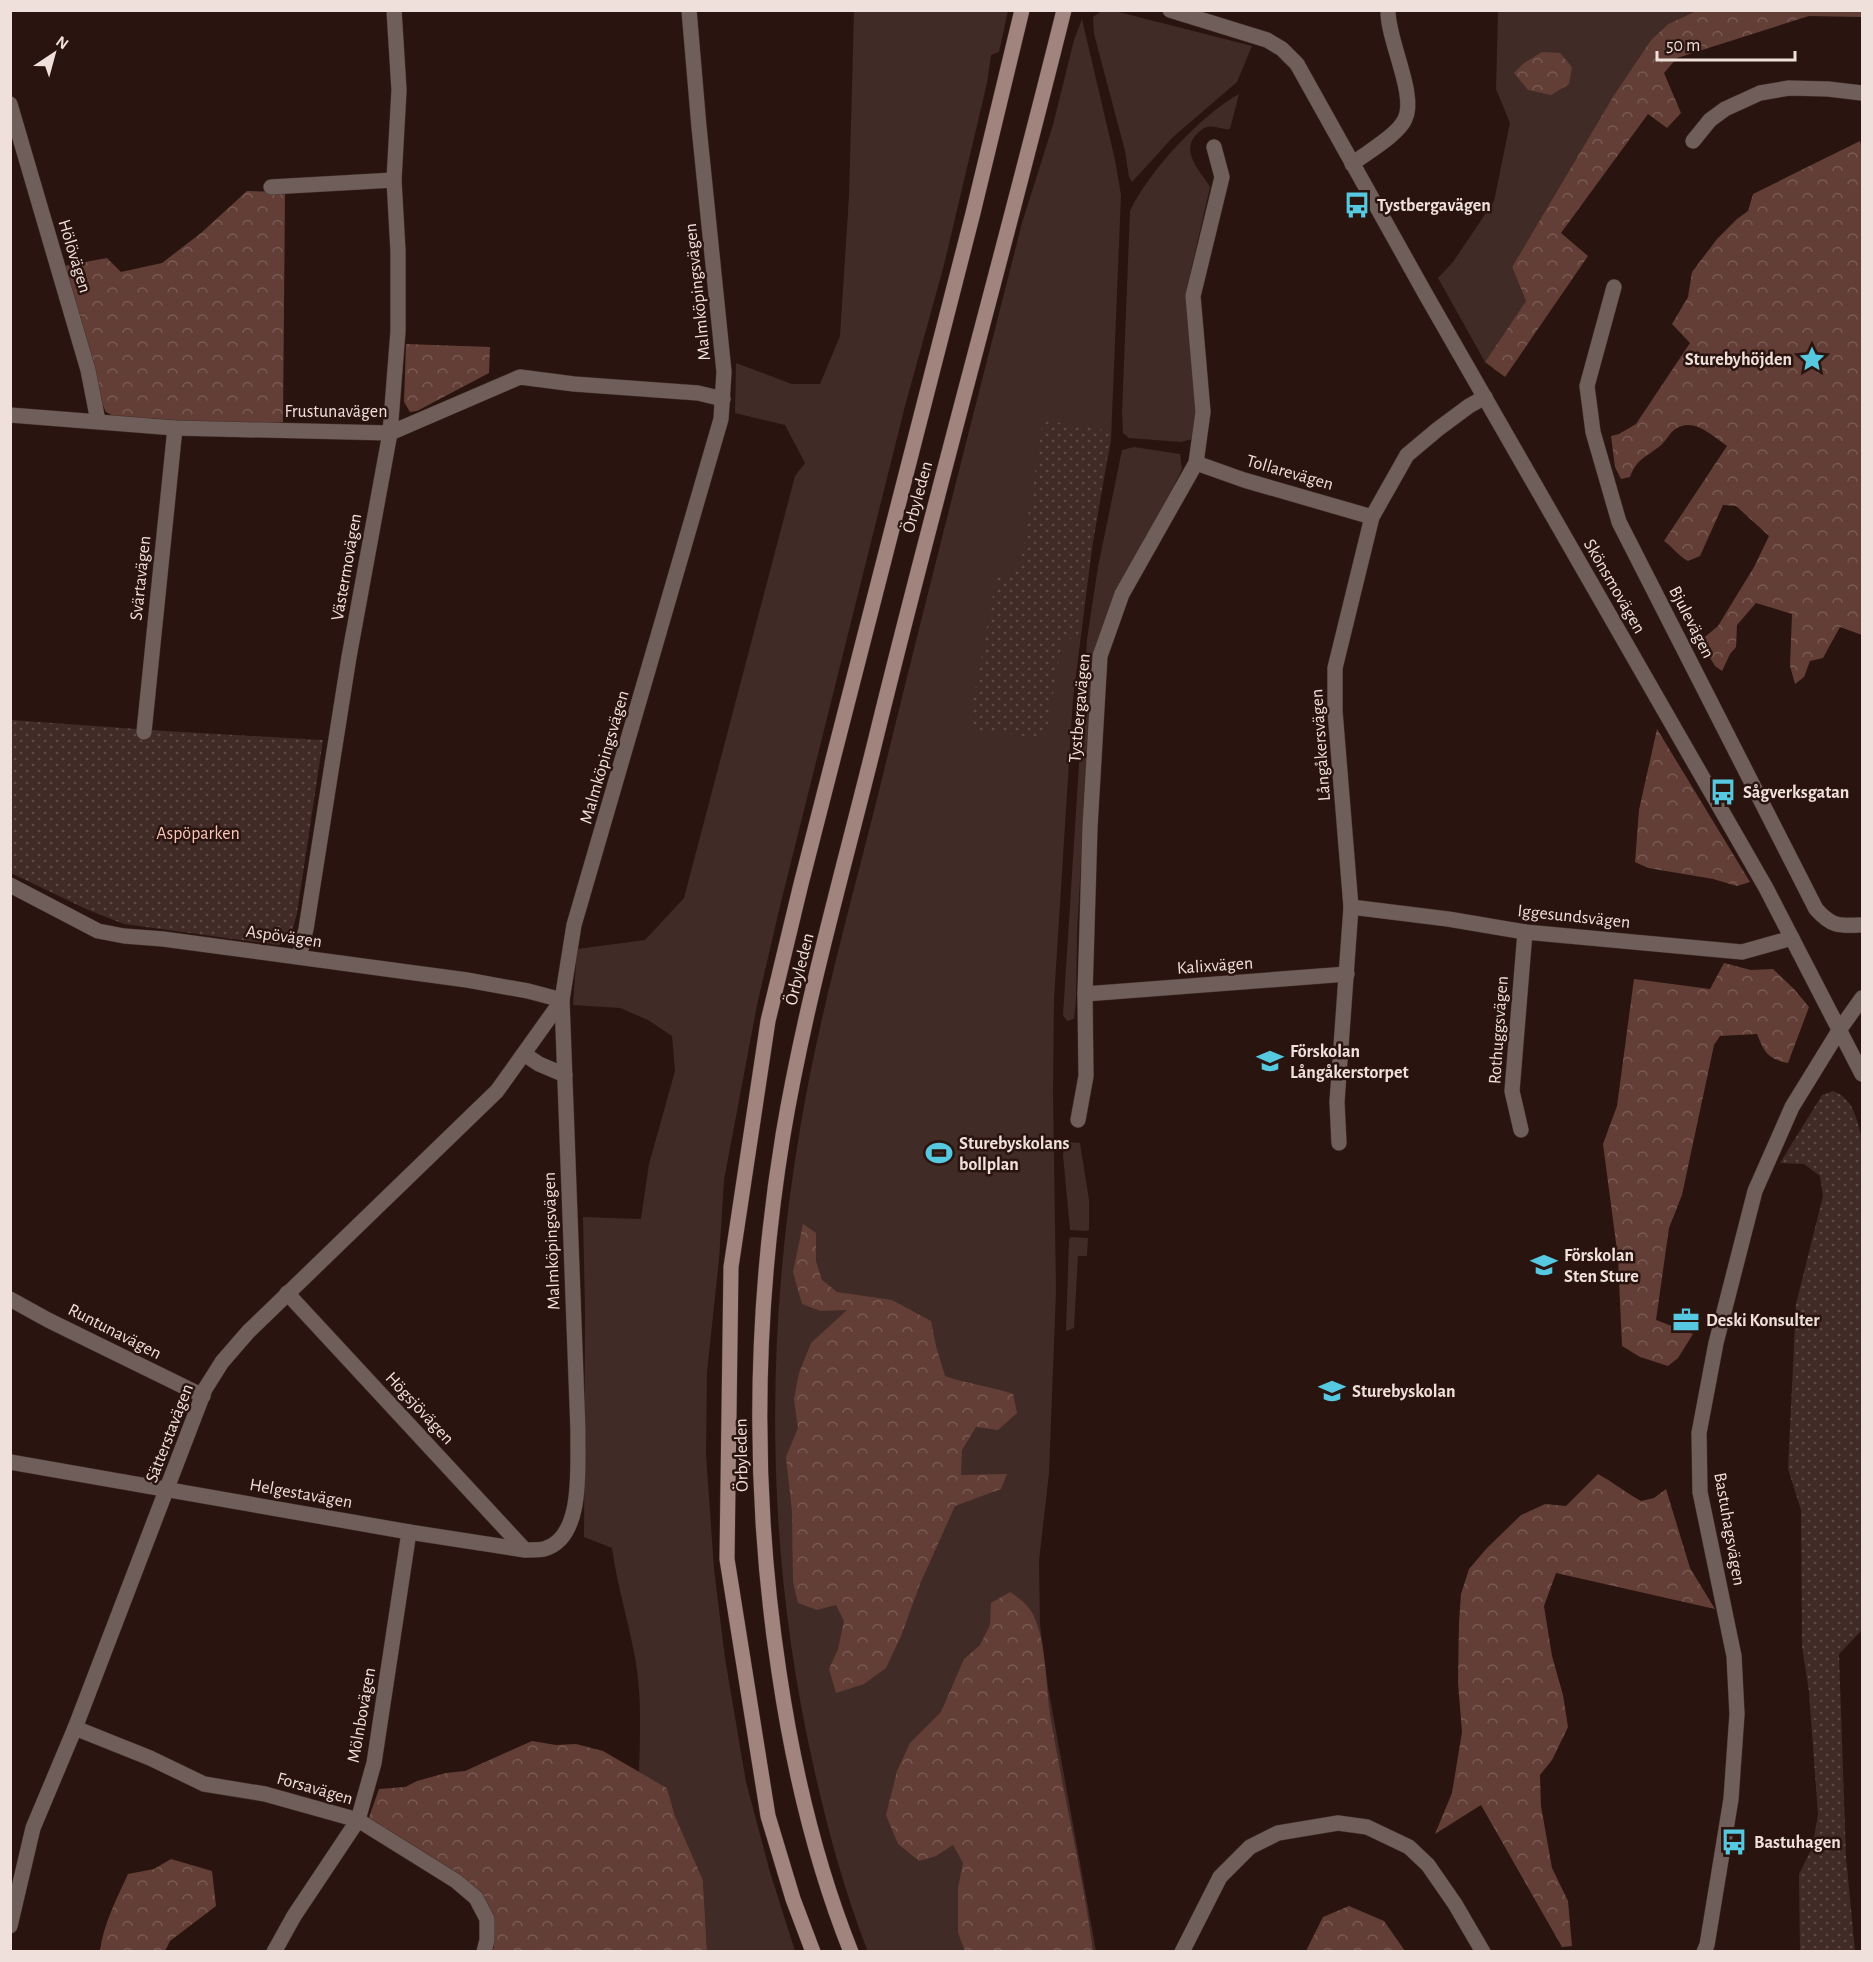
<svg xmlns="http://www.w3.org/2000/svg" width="1873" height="1962" viewBox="0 0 1873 1962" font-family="'Alegreya Sans',sans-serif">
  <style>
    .grass { fill: #412b26 }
    .forest { fill: url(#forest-crowns) }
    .park { fill: url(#park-dots) }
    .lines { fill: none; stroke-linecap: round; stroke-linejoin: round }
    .street-casing { stroke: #46312c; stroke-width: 16 }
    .secondary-casing { stroke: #46312c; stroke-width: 16 }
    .street { stroke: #6f5e5a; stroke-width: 15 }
    .secondary { stroke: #a0847d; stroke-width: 15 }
    .labels { text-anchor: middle; stroke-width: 5; stroke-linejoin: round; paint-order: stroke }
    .poi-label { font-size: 18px; font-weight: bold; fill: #f0e0dc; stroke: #2a140f; text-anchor: start }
    .street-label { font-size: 18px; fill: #f0e0dc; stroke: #2a140f }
    .park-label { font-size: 18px; fill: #fdc6b9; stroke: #2a140f }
  </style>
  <defs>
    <pattern id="forest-crowns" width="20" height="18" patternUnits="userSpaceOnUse" patternTransform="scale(1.5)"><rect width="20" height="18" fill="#623e36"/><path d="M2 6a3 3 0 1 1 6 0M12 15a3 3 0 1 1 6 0" fill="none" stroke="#795a52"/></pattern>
    <pattern id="park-dots" width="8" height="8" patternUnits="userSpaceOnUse" patternTransform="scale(1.5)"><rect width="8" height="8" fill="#412b26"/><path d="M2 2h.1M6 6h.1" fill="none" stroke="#5d4945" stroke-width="1.8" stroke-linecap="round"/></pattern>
  </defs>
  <rect width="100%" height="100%" fill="#2a140f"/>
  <g class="grass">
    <path d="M854,11H1008L999,52L991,55L987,83L944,265L905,406L781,902L757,1005L724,1180L719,1260L707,1372L706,1454L714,1569L725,1658L746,1782L770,1872L795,1951H707L703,1880L675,1816L667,1788L639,1772C640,1733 642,1695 635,1657C628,1620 617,1585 612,1548L584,1537L585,1310L583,1217L641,1219L649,1164L675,1071L672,1036L648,1020L620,1008L573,1005L577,949L645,940L684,898L795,476L805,463L785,425L735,413L736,363L792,384H820L840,336L849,196Z"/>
    <path d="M1498,11H1696L1668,24L1651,40L1614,95L1512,267L1526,301L1485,362L1438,278L1453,262L1494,201L1510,123L1496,89Z"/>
    <path d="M1100,12H1119L1252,46L1237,82L1173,137L1132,182L1129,177L1125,151L1094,34L1093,17Z"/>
    <path d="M1082,19L1115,160L1121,195L1111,440L1093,541L1073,699L1054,999L1053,1092L1056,1291L1049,1473L1039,1561L1040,1624L1048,1687L1096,1951L868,1952C844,1890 827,1828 813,1764C766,1555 764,1340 800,1129C819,1015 851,903 879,791C925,602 974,412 1022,223L1053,125L1074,40Z"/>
    <path d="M1239,94L1230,129C1222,130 1215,125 1207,127C1201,129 1199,132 1195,136C1181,153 1201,172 1210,187L1189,279L1196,411L1192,439L1181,442L1129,438L1123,433L1122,413L1130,211C1148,172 1201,115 1239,94Z"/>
    <path d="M1134,447L1180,454L1182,469L1099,638L1092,662L1077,934L1076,999L1074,1019L1067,1021L1063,1015L1087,639L1098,567L1122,450Z"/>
    <path d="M1065,1142L1080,1143L1089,1200V1230L1086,1231L1070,1230L1063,1155Z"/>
    <path d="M1071,1237L1088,1238L1087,1256H1078L1074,1328L1066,1331L1069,1239Z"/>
  </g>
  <g class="forest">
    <path d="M1696,11L1862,10V17L1809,16L1677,58L1664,73L1681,113L1667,128L1648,114L1561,233L1588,256L1505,377L1485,362L1526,301L1512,267L1614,95L1651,40L1668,24Z"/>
    <path d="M1542,52L1560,53L1572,67L1569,84L1551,95L1528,90L1514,73L1524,63Z"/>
    <path d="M1860,141L1862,150V635L1840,627L1823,658L1810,661L1804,677L1795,684L1790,666L1792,614L1756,603L1737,625L1736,647L1730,654L1722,671L1715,666L1700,641L1718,626L1754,567L1769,536L1736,506L1723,505L1700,556L1688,561C1678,556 1673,547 1664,541L1727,446C1711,435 1693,416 1674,430C1669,434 1666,441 1661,445C1647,457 1637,458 1630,477L1621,479L1615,467L1611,436L1619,434L1636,424L1690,343L1672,324L1688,297L1692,272L1717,239L1737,219L1748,211L1753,194Z"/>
    <path d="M247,191L285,192L283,422L192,427L152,418H117L106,412L97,393L64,266L107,258L121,272L162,263L201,233Z"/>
    <path d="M406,344L490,347L489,373L417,411L410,412L404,402Z"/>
    <path d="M1657,729L1750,882L1737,886L1713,879L1648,868L1635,862L1639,810Z"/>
    <path d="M1724,963L1751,970L1773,969L1794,989L1809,1007L1788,1063C1768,1059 1764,1052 1757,1034L1720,1036L1714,1045L1682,1195L1669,1228L1656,1320L1693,1334L1678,1358L1668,1366L1640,1357L1622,1346L1618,1258L1603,1144L1617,1106L1634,979L1710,989Z"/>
    <path d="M803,1224L816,1233V1261L822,1280L837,1292L892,1300L931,1321L936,1346L945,1376C967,1384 990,1386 1013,1394L1017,1413L998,1430L976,1427L962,1450L961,1475L1007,1474L1001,1489L955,1506L920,1584L901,1636L886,1668L864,1684L836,1693L829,1669L838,1649L844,1621L836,1605L817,1610L798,1603L793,1582L792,1512L786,1457L798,1428L794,1399L799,1373L811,1343L847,1310L821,1311L802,1304L793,1272Z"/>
    <path d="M1598,1474C1613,1482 1626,1493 1641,1501L1654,1498L1666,1489L1690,1568L1715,1609L1556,1573L1544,1606L1552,1656L1563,1695L1568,1727L1552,1760L1540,1775L1541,1806L1552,1868L1568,1901L1572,1946L1562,1947L1481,1805L1435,1834L1452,1793L1462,1732L1458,1683L1459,1622L1461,1594L1469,1569L1487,1548L1521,1515L1545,1504L1566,1506Z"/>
    <path d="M1010,1592C1025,1602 1033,1609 1038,1627C1047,1656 1046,1696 1052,1726C1065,1802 1083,1876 1093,1951H965L958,1933V1888L963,1863L953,1845L936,1856L919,1861L898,1844L886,1815L897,1771L910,1743L941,1712L964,1659L980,1645L990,1625L991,1603Z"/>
    <path d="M532,1741L556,1745L576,1744L603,1751L667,1788L675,1816L703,1880L707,1951H492L494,1947L487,1912L368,1820L379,1789L405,1787L417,1781L446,1773L465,1771Z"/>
    <path d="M171,1859L212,1871L216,1906L170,1941L165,1951H100C103,1925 117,1898 128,1874L154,1869Z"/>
    <path d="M1349,1906L1384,1921L1405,1951H1306L1323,1917Z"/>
  </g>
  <g class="park">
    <path d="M1043,420L1111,431L1078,635L1062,643L1045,739L968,728L996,579L1020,568Z"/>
    <path d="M11,720L165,731L323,740L297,913L292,932L279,945L124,924L86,909L11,873Z"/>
    <path d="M1833,1091C1854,1099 1856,1118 1862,1138V1630L1839,1654L1846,1857L1855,1951L1800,1952L1799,1874L1812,1848L1818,1815L1809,1692L1802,1646L1801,1510L1788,1469L1796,1304L1823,1196L1820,1176L1804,1164L1780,1163L1822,1095Z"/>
  </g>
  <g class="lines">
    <g class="street-casing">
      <g id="street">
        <path d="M1170,10L1267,40L1282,49L1297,64L1426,295L1766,888L1862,1074"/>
        <path d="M10,104L88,370L98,421"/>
        <path d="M1693,141L1710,120L1725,109L1760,93L1789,88L1828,89L1862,93"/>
        <path d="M1352,164C1366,153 1398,135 1405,119C1417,95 1387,39 1388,10"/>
        <path d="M271,187L394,180"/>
        <path d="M1614,287L1587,386L1593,432L1619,522L1816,909C1832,927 1839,926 1862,925"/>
        <path d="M10,415L175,428L390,433L520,377L574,384L698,393L723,399"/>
        <path d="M1196,463L1244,480L1372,517"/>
        <path d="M144,732L175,428"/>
        <path d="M10,885L98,931L124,936L163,939L467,980L528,991L562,1000L497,1091L248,1332L222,1362L205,1389L75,1728L33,1828L10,1926"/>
        <path d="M1351,907L1448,919L1525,932L1742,952L1792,938"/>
        <path d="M299,957L306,929L349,657L390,433L398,331V251L394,180L399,90L394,10"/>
        <path d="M1085,994L1347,974"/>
        <path d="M524,1054L539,1064L565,1075"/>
        <path d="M1078,1120L1086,1076L1085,994L1090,827L1100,656L1122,594L1196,463L1203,412L1193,296L1222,177L1214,147"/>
        <path d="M1521,1130L1512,1091L1525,932"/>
        <path d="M1339,1143L1337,1102L1351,907L1335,711V668L1372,517L1407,455L1438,429L1469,406L1485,397"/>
        <path d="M287,1293L525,1550"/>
        <path d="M10,1299L48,1320L203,1396"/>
        <path d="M10,1462L409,1532L525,1550C531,1550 538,1550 544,1549C585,1538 577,1464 578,1431L562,1000L574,925L721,419L724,372L699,127L689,10"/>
        <path d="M75,1728L150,1758L204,1784L265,1794L358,1820L456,1881L476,1898L487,1919V1940L484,1952"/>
        <path d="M274,1952L294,1916L358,1820L374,1763L409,1532"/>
        <path d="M1182,1952L1220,1877L1250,1847L1278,1833L1338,1823L1367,1827L1409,1847L1428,1865L1455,1904L1483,1952"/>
        <path d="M1704,1952L1707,1945L1731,1799L1737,1714L1734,1656L1700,1492L1699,1433L1716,1343L1755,1191L1792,1107L1840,1029L1862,998"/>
      </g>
    </g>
    <g class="secondary-casing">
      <g id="secondary">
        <path d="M813,1952L793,1899L768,1816L727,1559L731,1267L768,1021L801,884L973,213L1022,10"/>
        <path d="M851,1952C815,1862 793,1767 779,1672C752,1494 754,1312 783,1135C805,1004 842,875 874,746C934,500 1003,256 1064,10"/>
      </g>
    </g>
    <use href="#street" class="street"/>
    <use href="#secondary" class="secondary"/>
  </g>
  <defs>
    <g id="bus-bare" transform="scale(2.07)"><path d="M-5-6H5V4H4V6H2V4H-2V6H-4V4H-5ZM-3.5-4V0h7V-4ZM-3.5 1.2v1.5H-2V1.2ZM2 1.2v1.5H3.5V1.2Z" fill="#56c9e1" stroke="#2a140f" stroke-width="2.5" paint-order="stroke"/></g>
    <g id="sight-bare" transform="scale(2.07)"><path d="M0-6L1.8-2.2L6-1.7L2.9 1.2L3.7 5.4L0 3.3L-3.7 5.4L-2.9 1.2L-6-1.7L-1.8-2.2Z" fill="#56c9e1" stroke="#2a140f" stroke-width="2.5" paint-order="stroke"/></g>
    <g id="school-bare" transform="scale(2.07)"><path d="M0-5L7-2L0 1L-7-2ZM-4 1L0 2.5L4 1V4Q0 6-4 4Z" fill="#56c9e1" stroke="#2a140f" stroke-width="2.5" paint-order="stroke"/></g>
    <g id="stadium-bare" transform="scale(2.07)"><path d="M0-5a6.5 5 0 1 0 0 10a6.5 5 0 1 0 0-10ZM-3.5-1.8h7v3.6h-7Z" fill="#56c9e1" stroke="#2a140f" stroke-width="2.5" paint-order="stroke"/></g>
    <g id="office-bare" transform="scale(2.07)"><path d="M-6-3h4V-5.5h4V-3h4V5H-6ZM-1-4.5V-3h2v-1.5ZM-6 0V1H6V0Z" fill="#56c9e1" stroke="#2a140f" stroke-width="2.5" paint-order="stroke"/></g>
  </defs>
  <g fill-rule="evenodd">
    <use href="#bus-bare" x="1357" y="205"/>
    <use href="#sight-bare" x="1812" y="359"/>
    <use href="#bus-bare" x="1723" y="792"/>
    <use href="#school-bare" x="1270" y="1061"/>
    <use href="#stadium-bare" x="939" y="1153"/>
    <use href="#school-bare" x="1544" y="1265"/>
    <use href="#office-bare" x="1686" y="1320"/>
    <use href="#school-bare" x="1332" y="1391"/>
    <use href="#bus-bare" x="1734" y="1842"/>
  </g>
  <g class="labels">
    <g class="poi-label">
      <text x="1377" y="211">Tystbergavägen</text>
      <text x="1792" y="365" text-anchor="end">Sturebyhöjden</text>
      <text x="1743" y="798">Sågverksgatan</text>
      <text x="1290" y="1057">Förskolan<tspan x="1290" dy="21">Långåkerstorpet</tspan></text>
      <text x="959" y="1149">Sturebyskolans<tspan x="959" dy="21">bollplan</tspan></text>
      <text x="1564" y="1261">Förskolan<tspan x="1564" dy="21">Sten Sture</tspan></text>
      <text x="1706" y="1326">Deski Konsulter</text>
      <text x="1352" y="1397">Sturebyskolan</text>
      <text x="1754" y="1848">Bastuhagen</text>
    </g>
    <g class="street-label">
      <text transform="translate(75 256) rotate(73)" y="6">Hölövägen</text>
      <text transform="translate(697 292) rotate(-96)" y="6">Malmköpingsvägen</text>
      <text x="336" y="417">Frustunavägen</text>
      <text transform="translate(1290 472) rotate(16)" y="6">Tollarevägen</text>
      <text transform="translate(917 497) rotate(-75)" y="6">Örbyleden</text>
      <text transform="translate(346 567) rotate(-80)" y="6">Västermovägen</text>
      <text transform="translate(140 578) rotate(-84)" y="6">Svärtavägen</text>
      <text transform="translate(1615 586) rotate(60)" y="6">Skönsmovägen</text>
      <text transform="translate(1692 622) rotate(63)" y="6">Bjulevägen</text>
      <text transform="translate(1079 708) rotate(-85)" y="6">Tystbergavägen</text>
      <text transform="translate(1320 745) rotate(-94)" y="6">Långåkersvägen</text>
      <text transform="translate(604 757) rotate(-74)" y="6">Malmköpingsvägen</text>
      <text transform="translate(1574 916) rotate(6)" y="6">Iggesundsvägen</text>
      <text transform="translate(284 936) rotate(8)" y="6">Aspövägen</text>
      <text transform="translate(1215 965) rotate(-4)" y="6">Kalixvägen</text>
      <text transform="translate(799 969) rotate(-76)" y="6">Örbyleden</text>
      <text transform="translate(1498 1030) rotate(-86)" y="6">Rothuggsvägen</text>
      <text transform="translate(551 1241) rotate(-92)" y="6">Malmköpingsvägen</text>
      <text transform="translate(115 1331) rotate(27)" y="6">Runtunavägen</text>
      <text transform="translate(420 1408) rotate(47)" y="6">Högsjövägen</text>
      <text transform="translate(169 1433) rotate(-69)" y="6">Sätterstavägen</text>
      <text transform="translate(741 1455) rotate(-91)" y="6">Örbyleden</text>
      <text transform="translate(301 1493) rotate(10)" y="6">Helgestavägen</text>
      <text transform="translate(1730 1529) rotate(80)" y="6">Bastuhagsvägen</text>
      <text transform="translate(361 1715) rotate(-80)" y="6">Mölnbovägen</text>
      <text transform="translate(315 1788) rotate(16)" y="6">Forsavägen</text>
    </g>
    <g class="park-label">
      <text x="198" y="839">Aspöparken</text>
    </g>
  </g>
  <rect width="1873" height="1962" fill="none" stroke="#f0e0dc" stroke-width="24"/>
  <g transform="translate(54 54) rotate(36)" stroke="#2a140f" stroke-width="4.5" paint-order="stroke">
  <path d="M0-4.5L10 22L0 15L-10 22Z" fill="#f0e0dc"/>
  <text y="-9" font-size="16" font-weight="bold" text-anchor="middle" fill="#f0e0dc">N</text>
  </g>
  <path d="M1657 51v9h138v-9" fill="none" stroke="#f0e0dc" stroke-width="3"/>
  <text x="1666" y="51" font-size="18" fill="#f0e0dc" stroke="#2a140f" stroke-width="4.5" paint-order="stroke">50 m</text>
</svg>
